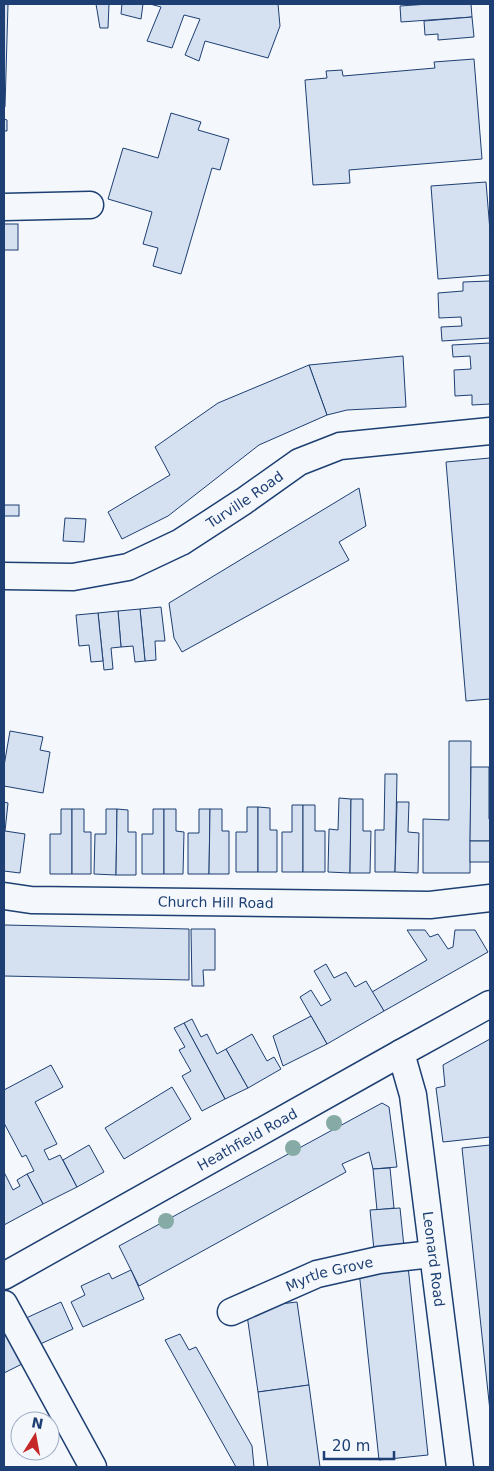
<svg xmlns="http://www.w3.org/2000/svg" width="494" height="1471" viewBox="0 0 494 1471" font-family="'DejaVu Sans',sans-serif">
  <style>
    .building { fill: #d5e0f0; stroke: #1d3f73 }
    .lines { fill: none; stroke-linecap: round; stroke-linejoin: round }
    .minor-casing { stroke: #1d3f73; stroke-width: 29 }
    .minor { stroke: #f4f7fb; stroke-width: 26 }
    .tree { fill: #86aba6 }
    .labels { text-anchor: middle; stroke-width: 4; stroke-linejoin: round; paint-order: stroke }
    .street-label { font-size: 14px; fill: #1d3f73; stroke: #f4f7fb }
  </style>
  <rect width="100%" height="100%" fill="#f4f7fb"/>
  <g class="building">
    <path d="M4,4H8L5,107H4Z"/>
    <path d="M96,4H109L108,28H100Z"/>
    <path d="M122,4H143L141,19L121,14Z"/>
    <path d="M150,4H278L280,26L268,58L205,41L199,61L185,55L200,19L184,15L172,48L147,41L161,7Z"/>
    <path d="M429,4H471L472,17L401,22L400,6Z"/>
    <path d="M472,17L474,37L438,40V34L425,35L424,21Z"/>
    <path d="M474,59L482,159L349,170L350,183L313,185L305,80L327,78L326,71L342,70L343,76L435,68L434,62Z"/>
    <path d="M171,113L201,122L198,130L229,139L220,170L212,168L181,274L153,266L158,248L143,244L152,212L108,199L123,148L158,158Z"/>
    <path d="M4,119L7,120V131H4Z"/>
    <path d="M486,182L490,231V275L438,279L431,186Z"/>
    <rect x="4" y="224" width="14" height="26"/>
    <path d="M490,281V338L442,341L441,327L462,326L461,317L439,318L438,293L463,291V282Z"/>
    <path d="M490,343V404L472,405V395L455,396L454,370L471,369L470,356L453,357L452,345Z"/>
    <path d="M403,356L406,407L347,410L327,415L309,365Z"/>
    <path d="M309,365L327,415L259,445L168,516L122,539L108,512L170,475L155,447L218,403Z"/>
    <path d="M490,458V699L466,701L446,462Z"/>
    <path d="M359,488L366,526L339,542L349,560L182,652L174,638L169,603Z"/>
    <rect x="4" y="505" width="15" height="11"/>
    <path d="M65,518L86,519L84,542L63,541Z"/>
    <path d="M161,607L165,641H155L156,660L145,661L140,609Z"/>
    <path d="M140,609L145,661L135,662L133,646L121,647L118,611Z"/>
    <path d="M118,611L121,647L111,648L113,669L104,670L98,613Z"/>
    <path d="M98,613L103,661L91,662L89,645L79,646L76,615Z"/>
    <path d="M10,731L43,737L40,750L50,752L43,793L4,786V766Z"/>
    <path d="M449,741H471L470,873H423V819L449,820Z"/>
    <path d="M471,767H489V819H490V841H470Z"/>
    <path d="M385,774H397L395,872H375V830H384Z"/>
    <path d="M339,798L351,799L350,873L328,872L329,829L338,830Z"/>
    <path d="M351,799H363V831H371L370,873H350Z"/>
    <path d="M4,802L8,803L5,831L25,834L20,873L4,871Z"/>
    <path d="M397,802H409L408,832L419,833L418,873L395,872Z"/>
    <path d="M292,805H303V872H282V832H292Z"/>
    <path d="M303,805H315V831H325V872H303Z"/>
    <path d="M247,807H258V872H236V832H247Z"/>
    <path d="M258,807L270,808V830H277V872H258Z"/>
    <path d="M61,809H72V874H50V834H61Z"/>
    <path d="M72,809H84V832H91V874H72Z"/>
    <path d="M106,809H117L116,875L94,874L95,834H106Z"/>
    <path d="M117,809L128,810V832H136V875H116Z"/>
    <path d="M153,809H164V874H142V834H153Z"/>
    <path d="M164,809H176V831L184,832L183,874H164Z"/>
    <path d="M199,809H210L209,874H188V833H199Z"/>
    <path d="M210,809H222V831H229V874H209Z"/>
    <rect x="470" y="841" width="20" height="21"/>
    <path d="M4,925L189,929V980L4,976Z"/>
    <path d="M191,929H215V970H203L204,986H192Z"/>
    <path d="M407,930H425L430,937L438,934L448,949L453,947L455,930H475L488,952L384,1011L372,992L427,960Z"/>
    <path d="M326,964L334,978L346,972L355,987L366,981L384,1011L327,1044L300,997L311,990L321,1006L331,1000L314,971Z"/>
    <path d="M311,1016L327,1044L283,1066L273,1036Z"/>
    <path d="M192,1019L201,1037L207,1034L217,1054L226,1049L248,1088L225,1099L184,1023Z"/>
    <path d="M184,1023L225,1099L202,1111L182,1076L191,1071L179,1050L185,1047L174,1028Z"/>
    <path d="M252,1034L267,1061L274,1057L281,1069L248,1088L226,1049Z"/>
    <path d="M490,1039V1137L443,1142L436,1088L445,1086L443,1065Z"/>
    <path d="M51,1065L63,1087L35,1102L57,1144L44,1150L49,1160L60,1155L77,1187L43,1204L27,1174L34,1171L26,1155L22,1157L4,1123V1090Z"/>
    <path d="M172,1087L191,1119L124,1159L105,1128Z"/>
    <path d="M382,1103L389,1107L397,1167L373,1169L369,1152L342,1164L346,1172L139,1286L119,1246Z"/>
    <path d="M89,1145L104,1172L77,1187L63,1160Z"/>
    <path d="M490,1145V1411L462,1148Z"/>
    <path d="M390,1168L394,1208L377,1210L373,1169Z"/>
    <path d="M4,1172L13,1190L20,1186L17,1180L27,1174L43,1204L4,1225Z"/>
    <path d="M400,1208L404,1247L374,1250L370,1210Z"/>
    <path d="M408,1266L428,1455L379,1460L359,1271Z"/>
    <path d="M131,1270L144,1299L83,1327L71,1302L85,1295L81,1286L109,1273L112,1279Z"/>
    <path d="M61,1302L73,1329L36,1346L24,1319Z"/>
    <path d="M297,1302L309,1385L258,1392L246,1308Z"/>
    <path d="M4,1329L26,1362L4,1373Z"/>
    <path d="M180,1334L189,1350L196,1347L252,1446L254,1467H236L165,1340Z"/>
    <path d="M309,1385L320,1467H268L258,1392Z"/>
  </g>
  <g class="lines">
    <g class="minor-casing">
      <g id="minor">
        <path d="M4,207L90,205"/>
        <path id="s1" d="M4,576L73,577L128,567L181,542L244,501L299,462L340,446L490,431"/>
        <path id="s2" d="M4,896L31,900L430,905L490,898"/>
        <path id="s3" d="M401,1053L413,1095L460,1467"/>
        <path id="s4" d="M4,1276L401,1053L490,1004"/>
        <path d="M4,1304L93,1467"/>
        <path id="s5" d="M231,1312L317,1274L379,1260L432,1254"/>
      </g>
    </g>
    <use href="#minor" class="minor"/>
  </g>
  <g class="tree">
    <circle cx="334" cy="1123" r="8"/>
    <circle cx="293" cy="1148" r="8"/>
    <circle cx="166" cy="1221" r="8"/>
  </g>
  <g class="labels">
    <g class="street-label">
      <text dy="5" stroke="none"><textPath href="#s1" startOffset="260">Turville Road</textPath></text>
      <text dy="5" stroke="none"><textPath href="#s2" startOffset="212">Church Hill Road</textPath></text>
      <text dy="5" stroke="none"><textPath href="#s4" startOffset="279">Heathfield Road</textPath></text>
      <text dy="5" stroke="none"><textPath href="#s3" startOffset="209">Leonard Road</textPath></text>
      <text dy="5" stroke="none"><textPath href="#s5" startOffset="106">Myrtle Grove</textPath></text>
    </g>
  </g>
  <rect width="494" height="1471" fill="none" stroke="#1d3f73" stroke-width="10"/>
  <g transform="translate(35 1436) rotate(11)"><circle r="24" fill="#f4f7fb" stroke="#9eadc5"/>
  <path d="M0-4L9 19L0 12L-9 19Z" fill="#c62828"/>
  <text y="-8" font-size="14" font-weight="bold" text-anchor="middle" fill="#1d3f73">N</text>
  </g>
  <path d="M324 1451v8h70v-8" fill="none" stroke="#1d3f73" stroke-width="2.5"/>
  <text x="332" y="1451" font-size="15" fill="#1d3f73" stroke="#f4f7fb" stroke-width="4" paint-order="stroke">20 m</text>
</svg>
